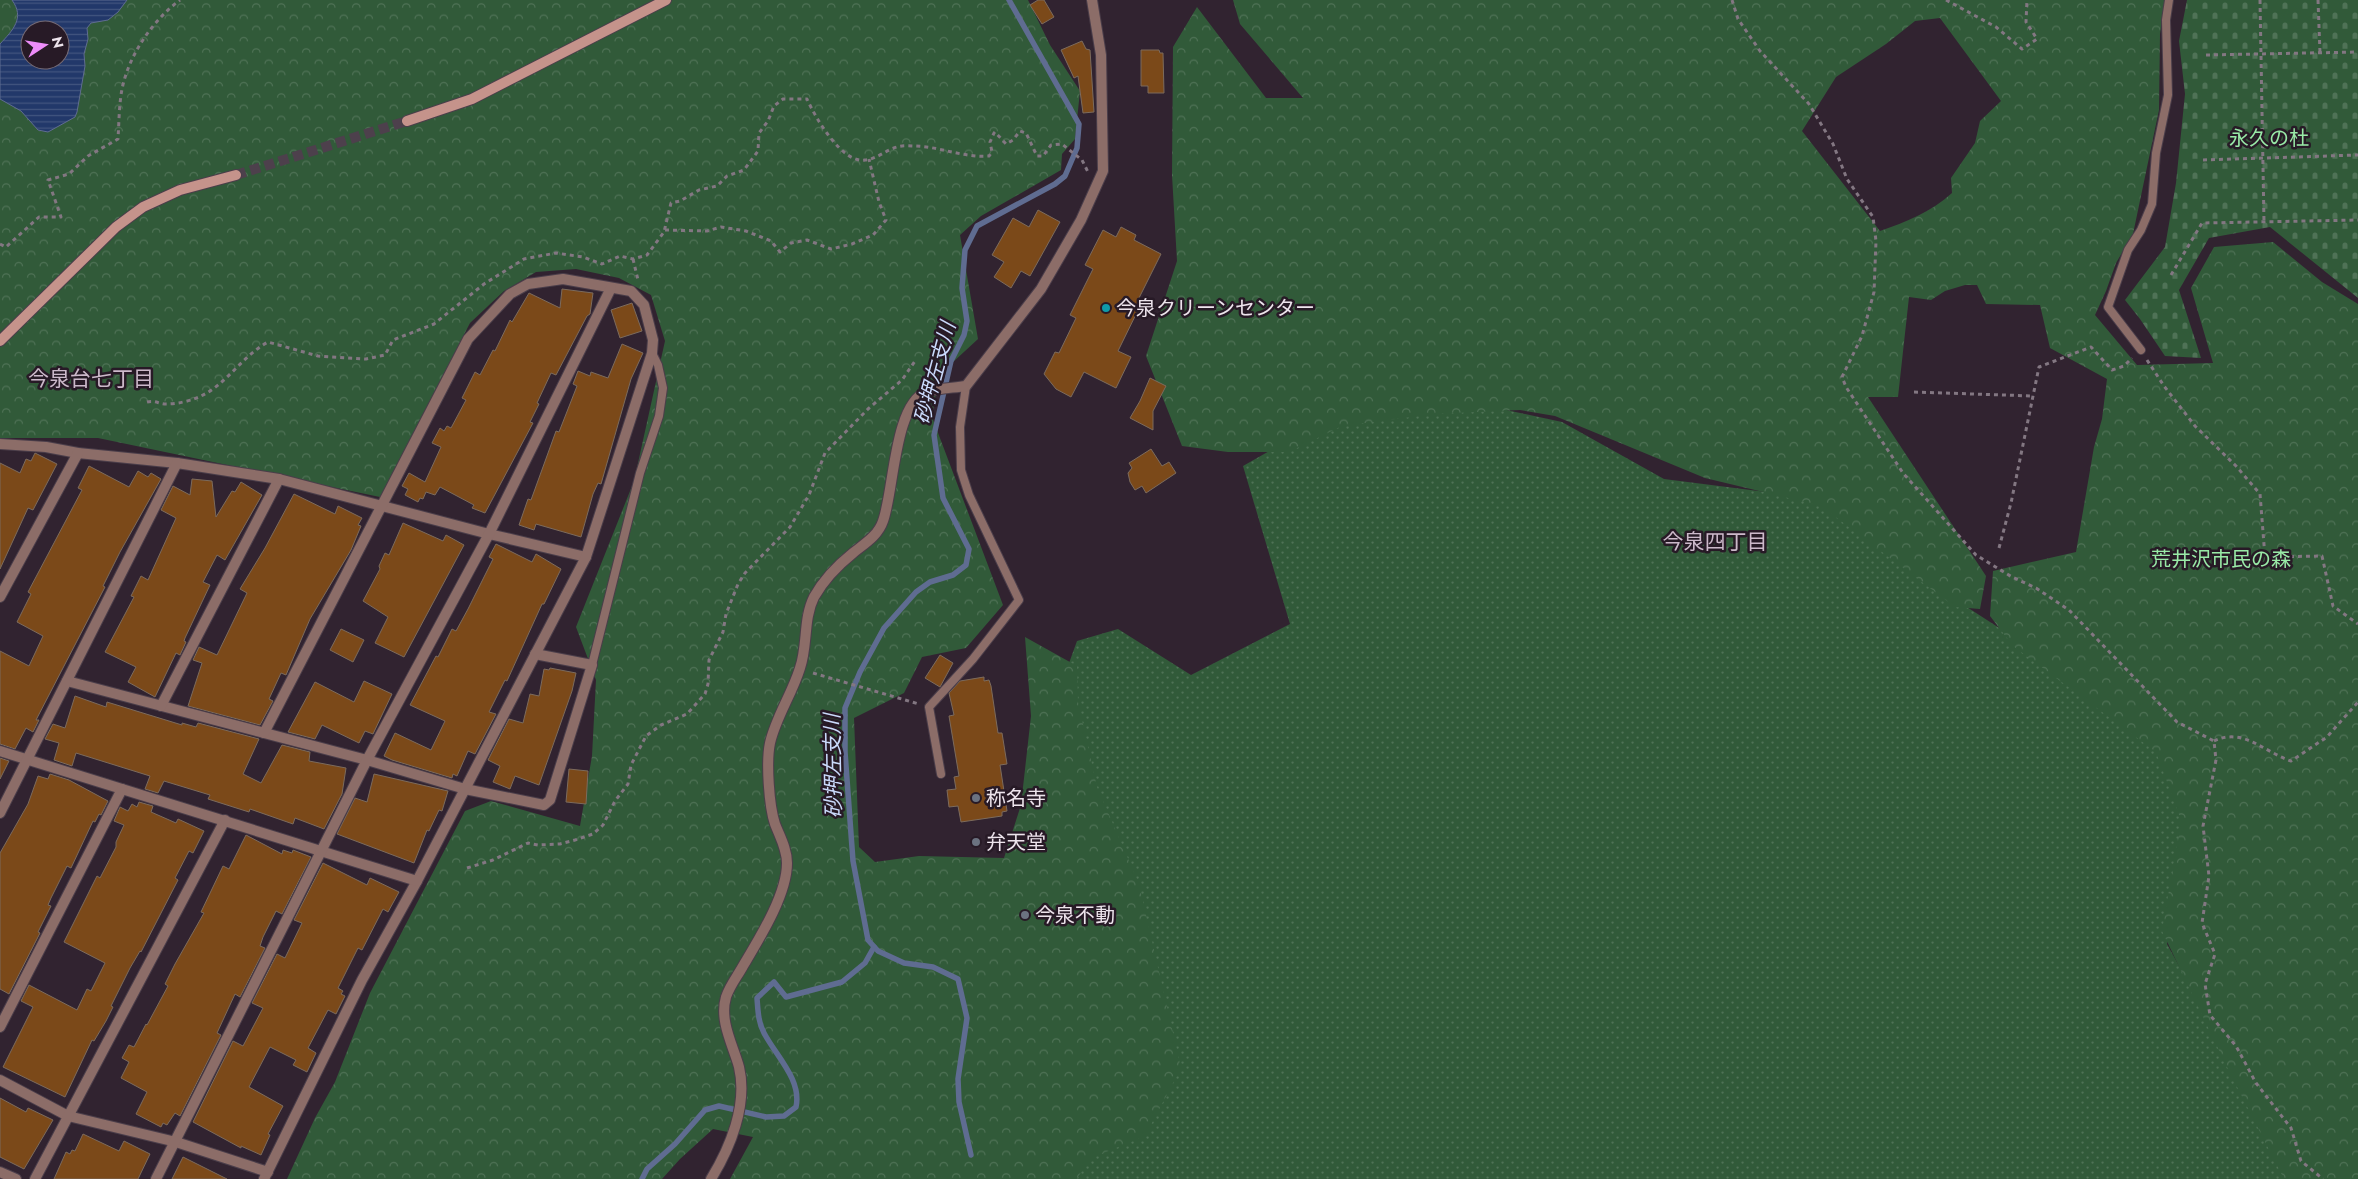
<svg xmlns="http://www.w3.org/2000/svg" width="2358" height="1179" viewBox="0 0 2358 1179" font-family="Jost,'Noto Sans JP',sans-serif">
  <style>
    .grass { fill: url(#grass-dots) }
    .forest { fill: url(#forest-crowns); fill-rule: evenodd }
    .cemetery { fill: url(#cemetery-stones) }
    .water { fill: url(#water-rules); stroke: #5f6c91; fill-rule: evenodd }
    .lines { fill: none; stroke-linecap: round; stroke-linejoin: round }
    .stream { stroke: #5f6c91; stroke-width: 5.5 }
    .building { fill: #7b4919; stroke: #7c6b5d }
    .secondary-tunnel { stroke: #4d404c; stroke-width: 10; stroke-dasharray: 10 5; stroke-linecap: butt }
    .lane-casing { stroke: #4b3e4a; stroke-width: 10 }
    .street-casing { stroke: #4b3e4a; stroke-width: 12 }
    .secondary-casing { stroke: #4b3e4a; stroke-width: 12 }
    .path { stroke: #837782; stroke-width: 3; stroke-dasharray: 4 4; stroke-linecap: butt }
    .lane { stroke: #8c6d68; stroke-width: 8 }
    .street { stroke: #8c6d68; stroke-width: 10 }
    .secondary { stroke: #c5938b; stroke-width: 10 }
    .culture-dot { fill: #0f9aa8; stroke: #271a26; stroke-width: 2 }
    .worship-dot { fill: #6b7280; stroke: #271a26; stroke-width: 2 }
    .labels { text-anchor: middle; stroke-width: 5; stroke-linejoin: round; paint-order: stroke }
    .park-label { font-size: 20px; fill: #99eaa7; stroke: #271a26 }
    .poi-label { font-size: 20px; fill: #ede4ec; stroke: #271a26; text-anchor: start }
    .water-label { font-size: 21px; font-style: italic; fill: #cadafb; stroke: #271a26 }
    .neighbourhood-label { font-size: 21px; fill: #ccb9ca; stroke: #271a26 }
  </style>
  <defs>
    <pattern id="grass-dots" width="8" height="8" patternUnits="userSpaceOnUse" patternTransform="scale(1.25)"><rect width="8" height="8" fill="#315a39"/><path d="M2 2h.1M6 6h.1" fill="none" stroke="#4f7256" stroke-width="1.8" stroke-linecap="round"/></pattern>
    <pattern id="forest-crowns" width="20" height="18" patternUnits="userSpaceOnUse" patternTransform="scale(1.25)"><rect width="20" height="18" fill="#315a39"/><path d="M2 6a3 3 0 1 1 6 0M12 15a3 3 0 1 1 6 0" fill="none" stroke="#4f7256"/></pattern>
    <pattern id="cemetery-stones" width="16" height="16" patternUnits="userSpaceOnUse" patternTransform="scale(1.25)"><rect width="16" height="16" fill="#315a39"/><path d="M2 7V4a2 2 0 0 1 4 0v3zM10 15v-3a2 2 0 0 1 4 0v3z" fill="#4f7256"/></pattern>
    <pattern id="water-rules" width="6" height="5" patternUnits="userSpaceOnUse" patternTransform="scale(1.25)"><rect width="6" height="5" fill="#22386a"/><path d="M0 2.5h6" fill="none" stroke="#42557f"/></pattern>
  </defs>
  <rect width="100%" height="100%" fill="#312330"/>
  <path class="grass" d="M1441,396L1562,422L1664,479L1821,499L1891,558L2021,642L2161,748L2188,818L2167,944L2296,1179H816L936,1111L1051,713L1077,641L1118,629L1191,675L1290,624L1243,466L1322,421Z"/>
  <g class="forest">
    <path d="M0,0H1028L1050,45L1080,91L1075,139L1062,154L1061,170L981,216L960,235L978,339L939,375L932,417L1003,605L966,648L922,657L904,693L854,718L859,847L875,862L919,856L1004,858L1021,805L1031,716L1025,637L1077,666L1078,702L1097,787L1139,884L1181,1068L1145,1136L1089,1159L1077,1179H730L753,1137L713,1129L680,1159L662,1179H287L315,1118L335,1082L370,993L465,811L491,801L580,826L592,756L596,680L576,627L634,481L665,341L651,295L619,278L576,269L536,272L504,291L470,323L380,497L98,438H0ZM30,30H60V60H30Z"/>
    <path d="M1233,0H2165L2160,34L2159,110L2133,234L2116,263L2106,291L2095,315L2137,365L2213,363L2191,288L2214,247L2273,242L2322,282L2358,304V1179H2284L2228,1069L2162,931L2181,820L2156,752L2013,646L1990,616L1993,571L2076,552L2094,447L2102,419L2107,379L2050,348L2040,305L1986,304L1977,285H1965L1945,291L1931,300L1909,297L1898,397H1868L1986,576L1980,609L1955,607L1821,506L1705,478L1555,416L1520,410L1434,414L1342,426L1289,452H1228L1182,446L1146,356L1177,261L1172,175L1173,47L1197,7L1266,98H1303L1240,24ZM1940,18L2001,101L1980,121L1975,143L1951,178L1952,193C1931,212 1906,222 1880,231L1802,131L1836,77L1886,44L1915,21Z"/>
  </g>
  <path class="cemetery" d="M2187,0H2358V298L2270,227L2209,238L2179,290L2201,358L2165,356L2140,319L2125,300L2165,247L2176,183L2185,94L2179,41Z"/>
  <path class="water" d="M12,0H127L118,12L108,20L91,23L87,28L88,39L84,54L85,66L77,112L75,117L48,132L38,130L21,111L0,99V44C13,30 25,18 12,0ZM30,30H60V60H30Z"/>
  <g class="lines">
    <g class="stream">
      <path d="M971,1155L959,1102L958,1079L967,1018L958,979L933,967L904,963L878,951L868,940L853,861L845,752V708L860,672L884,628L916,592L930,582L953,575L966,565L969,549L943,498L934,435L951,361L964,335L967,321L962,288L965,250L977,226L1055,184L1065,176L1077,148L1079,124L1009,0"/>
      <path d="M642,1179L647,1169L675,1144L705,1110L719,1106L766,1117L784,1116L796,1107C802,1080 776,1056 764,1033C758,1021 758,1011 757,998L774,982L786,997L842,982L865,963L874,947"/>
    </g>
  </g>
  <g class="building">
    <path d="M1038,0H1044L1054,17L1042,24L1030,5Z"/>
    <path d="M1082,41L1086,49L1090,50L1094,112L1083,113L1078,76L1074,78L1061,50Z"/>
    <path d="M1141,50H1159L1160,53H1163L1164,93H1148V86H1141Z"/>
    <path d="M1038,210L1060,222L1030,276L1021,271L1011,288L994,277L1004,262L992,255L1013,218L1029,227Z"/>
    <path d="M1121,227L1136,235L1134,240L1161,254L1138,300L1142,302L1118,351L1131,357L1116,388L1084,372L1071,397L1056,389L1044,374L1055,352L1059,353L1076,318L1070,315L1093,269L1085,265L1103,230L1116,237Z"/>
    <path d="M562,289L593,293L590,314L587,316L556,375L551,373L537,403L539,404L530,422L533,423L485,513L472,508L474,505L440,487L435,495L426,492L423,499L420,498L418,502L405,495L408,489L402,486L409,473L425,482L441,447L432,443L440,428L444,431L447,426L451,428L466,400L462,398L475,372L480,375L493,350L495,351L510,320L512,322L529,293L560,308Z"/>
    <path d="M632,303L642,331L620,338L611,310Z"/>
    <path d="M622,344L643,353L631,379L601,484L598,483L593,494L581,537L536,524L534,530L519,525L528,499L531,500L556,431L559,432L577,386L573,384L578,371L590,376L591,372L608,378Z"/>
    <path d="M1150,378L1166,386L1153,411V430L1130,418L1140,401Z"/>
    <path d="M1151,449L1162,466L1169,462L1176,473L1146,493L1142,486L1135,490L1130,482L1128,473L1132,468L1129,463Z"/>
    <path d="M35,453L57,464L33,510L28,508L0,569V463L20,473L26,459L31,461Z"/>
    <path d="M89,466L129,487L138,471L148,477L151,473L161,479L120,552L103,586L105,587L36,720H39L33,732L26,728L15,749L0,744V651L29,666L43,636L17,622L31,594L28,592L82,490L78,488Z"/>
    <path d="M192,479L212,481L216,517L232,491L235,492L241,482L262,495L225,560L217,555L203,582L210,585L185,638L184,641L186,642L180,655L176,653L155,697L128,682L136,667L105,652L134,597L131,596L141,576L148,580L176,518L161,510L173,486L190,495Z"/>
    <path d="M294,494L335,514L338,506L362,518L358,525L361,526L351,550L310,619L286,675L281,673L269,699L273,701L260,725L188,706L202,663L193,660L199,647L217,655L247,593L240,589L265,548Z"/>
    <path d="M403,523L443,541L446,535L464,545L404,657L375,643L388,617L363,601L380,569L379,566L385,553L389,555Z"/>
    <path d="M496,544L532,562L536,554L561,569L544,604H542L507,681L505,680L489,712L496,714L475,754L468,751L457,776L453,774L452,778L392,760L384,756L395,733L431,750L445,721L410,705L436,656L438,657L452,629L456,631L468,609L493,559L489,557Z"/>
    <path d="M341,629L364,640L353,662L330,650Z"/>
    <path d="M940,655L953,663L940,687L925,678Z"/>
    <path d="M550,668L576,673L572,691L539,785L515,776L510,789L493,782L500,766L488,760L509,719L523,723L530,694L539,696L544,669L549,670Z"/>
    <path d="M984,677V681L989,680L991,686L998,733H1002L1007,764L1000,765L1007,811L1002,812V816L961,822L958,806L949,807L947,790L956,789L954,777L959,776L949,716L954,715L949,693L960,681Z"/>
    <path d="M364,681L392,694L373,734L365,731L359,743L322,725L315,739L288,732L315,682L354,702Z"/>
    <path d="M75,696L106,707L107,702L182,725V723L196,727L198,723L259,739L243,774L261,783L282,745L310,752L309,761L346,768L342,794L324,829L295,818L293,824L250,809L249,812L208,799L210,795L164,781L158,793L145,789L150,776L76,753L72,766L54,760L59,743L45,739L53,724L65,728Z"/>
    <path d="M0,758L9,761L0,779Z"/>
    <path d="M569,769L588,771L586,804L566,802Z"/>
    <path d="M50,774L69,780L108,801L101,815L99,814L95,822L93,821L71,868L67,866L51,898L48,905L51,906L38,932L40,933L9,994L0,989V853L28,804L38,776L48,779Z"/>
    <path d="M374,774L448,791L442,811L439,810L429,831L427,830L414,863L337,834L355,798L367,802Z"/>
    <path d="M139,802L153,806L151,812L176,823L178,819L204,831L193,853L189,851L175,878L178,880L141,952L140,951L130,968L111,1006L113,1007L106,1021L94,1041L92,1040L65,1097L3,1067L33,1007L21,1001L29,985L77,1010L87,989L91,991L105,963L64,942L97,876L100,878L116,847V842L124,825L114,821L120,807L128,811L132,804L137,807Z"/>
    <path d="M246,835L282,854L283,850L292,853L293,850L311,857L282,914L276,911L263,937L260,946L265,948L240,997L235,994L217,1033L221,1035L180,1116L175,1113L167,1125L163,1123L161,1127L136,1114L147,1092L121,1078L129,1062L122,1058L129,1045L134,1047L146,1024L147,1025L168,986L165,984L175,964L204,913L201,912L223,866L229,869Z"/>
    <path d="M323,863L367,885L370,878L399,892L388,912L383,909L362,950L358,948L338,988L343,991L341,994L345,996L336,1014L328,1010L308,1048L316,1053L307,1072L293,1065L296,1060L270,1047L249,1087L283,1106L268,1134L270,1135L261,1155L241,1146V1148L193,1122L233,1041L243,1046L263,1008L252,1003L277,954L285,958L302,923L294,920Z"/>
    <path d="M0,1098L26,1112L28,1108L53,1120L24,1169L0,1157Z"/>
    <path d="M83,1134L119,1151L124,1141L150,1154L138,1179H54L66,1152L70,1154L72,1150L75,1151Z"/>
    <path d="M183,1157L227,1179H172Z"/>
  </g>
  <g class="lines">
    <path class="secondary-tunnel" d="M236,175L407,121"/>
    <g class="lane-casing">
      <g id="lane">
        <path d="M2141,350L2108,307L2128,250L2141,230L2152,204L2156,153L2168,95L2166,20L2169,0"/>
        <path d="M592,665L640,473L659,416L663,388L658,365L652,353"/>
        <path d="M941,774L929,707L973,659L1019,600L969,495L961,470L960,427L966,386"/>
      </g>
    </g>
    <g class="street-casing">
      <g id="street">
        <path d="M0,444L46,447L78,453L177,463L279,479L489,534L586,557"/>
        <path d="M0,597L78,453"/>
        <path d="M67,681L367,760L465,789L544,805L550,800L592,665L535,654"/>
        <path d="M161,706L279,479"/>
        <path d="M264,733L468,339L510,294L528,284L563,279L631,291L644,305L653,340L652,353L586,557L417,881L362,980L264,1179"/>
        <path d="M0,751L417,881"/>
        <path d="M0,813L177,463"/>
        <path d="M0,1027L122,789"/>
        <path d="M0,1080L68,1116L176,1142L268,1172"/>
        <path d="M0,1172L16,1179"/>
        <path d="M35,1179L225,820"/>
        <path d="M156,1179L367,760L489,534L611,288"/>
        <path d="M711,1179C730,1148 748,1105 739,1067C733,1045 719,1021 726,997C730,985 737,977 743,966C759,939 787,895 787,863C787,849 780,837 775,824C769,806 766,762 770,743C776,717 792,694 800,668C808,645 803,619 814,597C823,581 838,565 853,553C864,544 878,536 883,521C894,491 894,405 926,392C938,388 954,388 966,386L1041,289L1081,220L1103,171L1101,55L1092,0"/>
      </g>
    </g>
    <g class="secondary-casing">
      <g id="secondary">
        <path d="M407,121L472,99L666,0"/>
        <path d="M0,341L116,227L143,207L180,190L236,175"/>
      </g>
    </g>
    <g class="path">
      <path d="M1732,0L1738,19L1760,51L1809,104L1833,144L1847,179L1873,217L1876,241L1874,292L1862,336L1842,377L1846,387L1903,473L1976,555L2012,577L2036,588L2069,610L2177,722L2214,741L2216,760L2203,826L2209,876L2202,923L2215,954L2205,984L2210,1015L2236,1046L2256,1083L2291,1128L2301,1161L2323,1179"/>
      <path d="M1946,0L1996,27L2022,49L2037,39L2026,22L2027,0"/>
      <path d="M2260,0L2264,222"/>
      <path d="M2318,0L2320,53"/>
      <path d="M2206,55L2358,52"/>
      <path d="M2203,160L2358,155"/>
      <path d="M665,230L707,231L721,227L746,231L771,241L780,252L791,243L807,240L831,249L852,244L873,235L886,220L879,202L869,159"/>
      <path d="M0,244L6,247L39,217H61L48,180L69,174L88,156L118,139C119,123 119,105 122,89C129,55 152,21 180,0"/>
      <path d="M633,259L638,280"/>
      <path d="M2171,275L2202,223L2358,220"/>
      <path d="M2147,360L2164,386L2195,426L2236,466L2260,494L2265,557L2322,556L2333,606L2358,624"/>
      <path d="M1914,392L2033,396"/>
      <path d="M147,402C155,400 159,404 166,404C177,404 191,401 201,396C227,384 242,356 268,342L318,356L366,359L385,355L393,340L434,324L484,284L524,259L556,253L583,257L602,264L620,256L633,259L647,255L664,232L671,203L680,201L699,190L717,186L727,176L744,170L758,151L759,133L768,121L774,106L783,99H807C815,117 842,164 865,160C877,159 886,150 897,147C902,145 911,146 916,146C941,147 964,158 989,156L992,152L990,142L994,133L995,132L1006,144L1013,140L1020,131L1026,133L1037,156H1043L1051,145L1062,144L1082,160L1088,172"/>
      <path d="M1999,548L2011,503L2039,367L2091,347L2112,370L2124,366L2132,358"/>
      <path d="M813,673L919,704"/>
      <path d="M2214,741C2243,727 2264,752 2291,761L2327,737L2358,702"/>
      <path d="M467,868L493,860L528,843L538,845L560,844L575,840L593,834L603,825L615,801L628,784L631,765L646,736L661,725L687,714L705,694L708,684L709,660L723,632L726,614L738,584L745,573L790,527L809,495L825,453L868,409L902,380L915,361"/>
    </g>
    <use href="#lane" class="lane"/>
    <use href="#street" class="street"/>
    <use href="#secondary" class="secondary"/>
  </g>
  <circle class="culture-dot" cx="1106" cy="308" r="5"/>
  <g class="worship-dot">
    <circle cx="976" cy="798" r="5"/>
    <circle cx="976" cy="842" r="5"/>
    <circle cx="1025" cy="915" r="5"/>
  </g>
  <g class="labels">
    <g class="park-label">
      <text x="2269" y="145">永久の杜</text>
      <text x="2221" y="566">荒井沢市民の森</text>
    </g>
    <g class="poi-label">
      <text x="1116" y="315">今泉クリーンセンター</text>
      <text x="986" y="805">称名寺</text>
      <text x="986" y="849">弁天堂</text>
      <text x="1035" y="922">今泉不動</text>
    </g>
    <g class="water-label">
      <text transform="translate(935 373) rotate(-75)" y="7">砂押左支川</text>
      <text transform="translate(833 766) rotate(-91)" y="7">砂押左支川</text>
    </g>
    <g class="neighbourhood-label">
      <text x="91" y="386">今泉台七丁目</text>
      <text x="1715" y="549">今泉四丁目</text>
    </g>
  </g>
  <g transform="translate(45 45) rotate(78)"><circle r="24" fill="#271a26" stroke="#766b75"/>
  <path d="M0-4L9 19L0 12L-9 19Z" fill="#ed8cf9"/>
  <text y="-8" font-size="14" font-weight="bold" text-anchor="middle" fill="#ede4ec">N</text>
  </g>
</svg>
